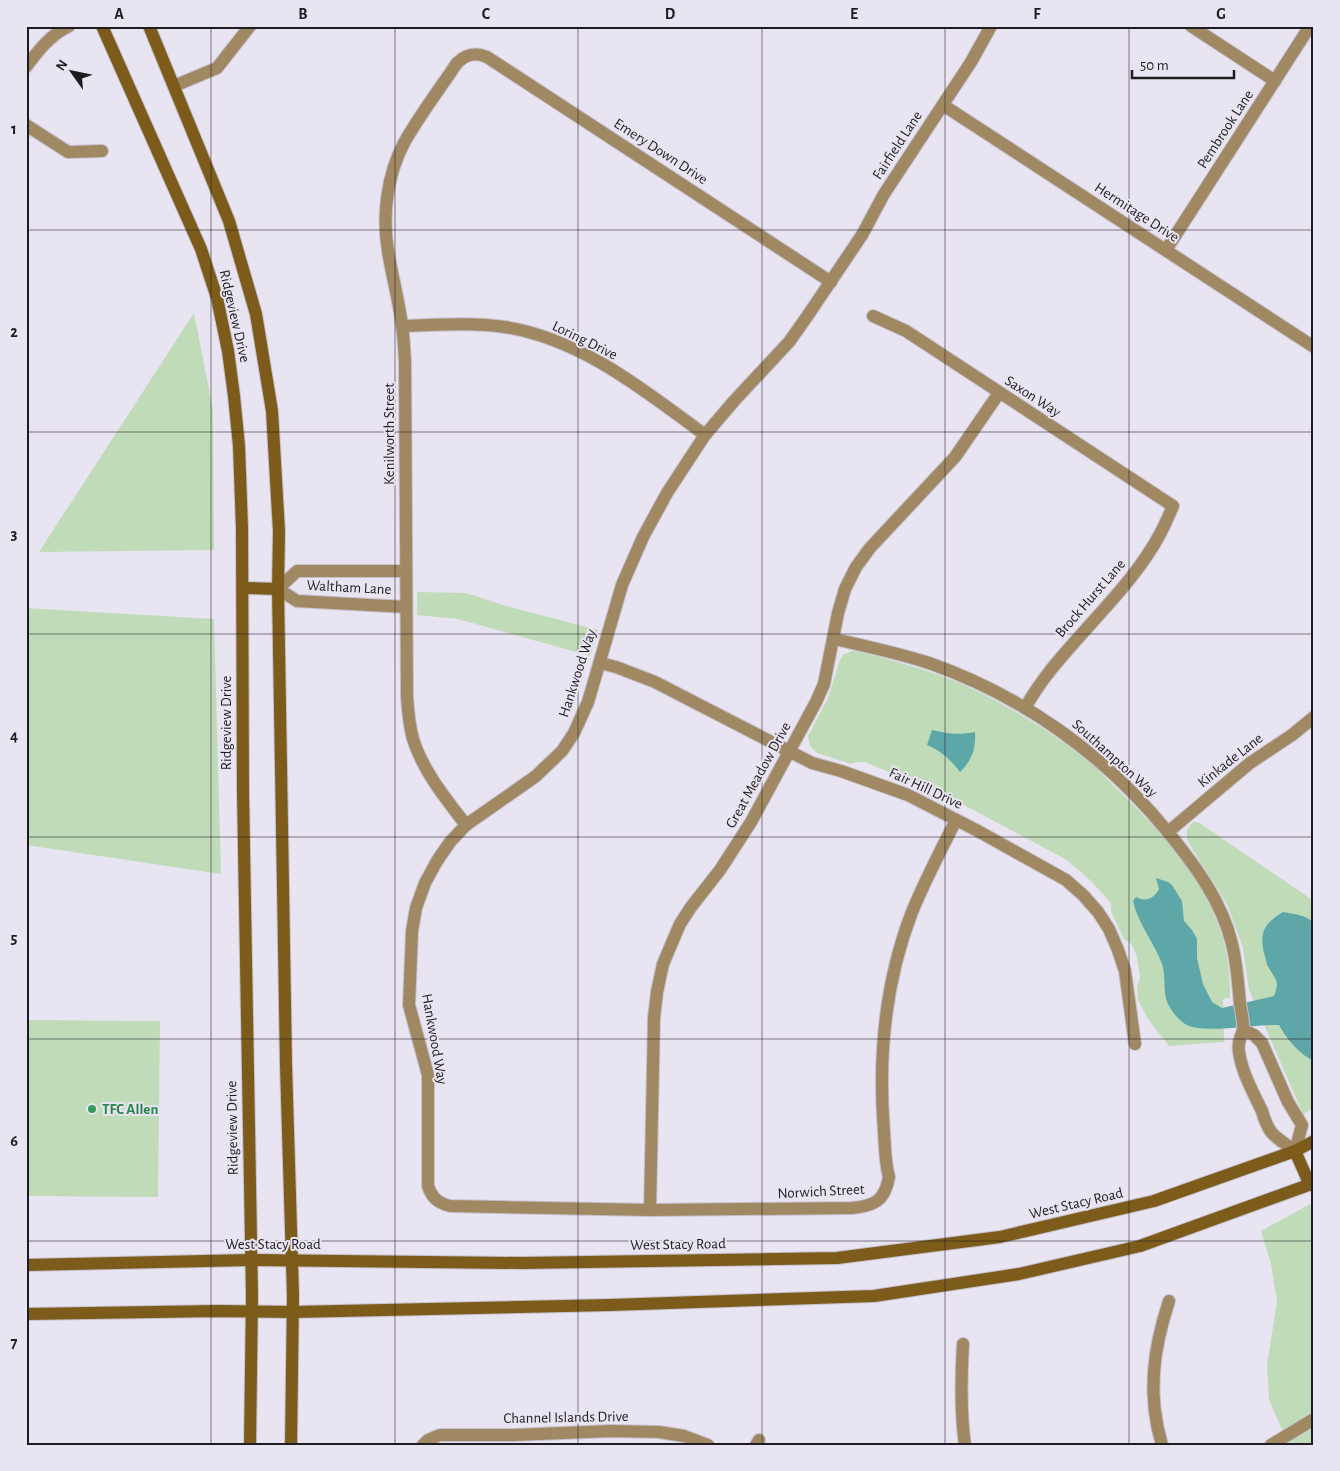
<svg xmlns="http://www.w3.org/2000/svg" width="1340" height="1471" viewBox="0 0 1340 1471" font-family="'Alegreya Sans',sans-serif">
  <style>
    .green { fill: #c0dbb8 }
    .water { fill: #5ea7a8 }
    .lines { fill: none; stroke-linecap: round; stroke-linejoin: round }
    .street-casing { stroke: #c4c0cc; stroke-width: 14 }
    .secondary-casing { stroke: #c4c0cc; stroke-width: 14 }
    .street { stroke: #a08863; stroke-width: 12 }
    .secondary { stroke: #7d5b1a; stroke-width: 12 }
    .grid { fill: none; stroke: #1e1c21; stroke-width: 1; stroke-opacity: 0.55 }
    .leisure-dot { fill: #2e9e5b; stroke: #e9e4f2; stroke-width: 2 }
    .labels { text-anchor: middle; stroke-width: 4; stroke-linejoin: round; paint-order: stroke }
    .street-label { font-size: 15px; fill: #1e1c21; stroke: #e9e4f2 }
    .leisure-label { font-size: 15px; font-weight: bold; fill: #27864d; stroke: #e9e4f2; text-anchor: start }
    .neatline { fill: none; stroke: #1e1c21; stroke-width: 2 }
    .grid-label { font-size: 16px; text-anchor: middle; font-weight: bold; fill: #1e1c21 }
  </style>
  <rect width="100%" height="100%" fill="#e9e4f2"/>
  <g class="green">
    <path d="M194,313L213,410L214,550L39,552Z"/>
    <path d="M417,592L466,593L506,606L598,630L590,656L458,619L417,615Z"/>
    <path d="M26,608L214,619L221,874L26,845Z"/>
    <path d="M852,651H858C900,663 943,673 983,694C1020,713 1056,735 1088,761C1098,769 1107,779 1116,788C1158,828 1206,880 1223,938C1228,957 1230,977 1230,998L1223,999L1224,1042L1169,1046L1148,1019L1138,1000L1137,987L1140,978L1137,956L1132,945L1124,939L1111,912V903L1091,881L1067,860L951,798L865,762H856L851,764L817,753L810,746L808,736L828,698L840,660L843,655Z"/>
    <path d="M1193,822H1198L1314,901V1108L1303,1114L1249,990L1243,948L1228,906L1187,840V830Z"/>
    <path d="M26,1020L160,1021L158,1197L26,1196Z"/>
    <path d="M1314,1202V1445H1289L1269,1400L1267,1365L1277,1301L1271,1264L1261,1231Z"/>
  </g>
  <g class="water">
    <path d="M932,730C948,734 959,735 975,732C976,749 972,760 960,772C950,759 941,751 927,745Z"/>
    <path d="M1156,878L1168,882L1172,885L1182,901L1184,921L1192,930L1197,939V958L1203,984L1212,1002L1222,1008L1274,996C1280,980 1276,981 1269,968C1266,964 1266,958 1264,953C1259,932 1265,923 1283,912C1294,914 1308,915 1314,924V1061C1300,1055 1286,1038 1279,1025C1257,1024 1204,1034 1187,1025C1178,1020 1171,1011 1167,1002C1163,990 1166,976 1162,964C1154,942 1138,924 1133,901L1136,897C1145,902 1154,899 1159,889Z"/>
  </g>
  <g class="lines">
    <g class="street-casing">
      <g id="street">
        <path d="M1191,26L1275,81"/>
        <path d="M26,67C37,52 51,34 69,26"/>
        <path d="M174,86L217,68L250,26"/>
        <path d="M943,105L1314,347"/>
        <path d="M26,125L68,152L102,151"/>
        <path d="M1166,250L1310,26"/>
        <path d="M873,316L906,331L1173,506C1169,515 1165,525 1160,534C1142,568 1114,598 1088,627C1064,654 1043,676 1025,708"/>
        <path d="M402,326C437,325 471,322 505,327C582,339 645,391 705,435"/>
        <path d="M406,571H297L278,589L297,601L406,607"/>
        <path d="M834,639C866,646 898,653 929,663C1023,696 1104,754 1167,831C1194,864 1222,901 1232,944C1237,964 1238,983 1240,1004C1241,1011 1244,1022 1243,1030C1241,1038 1237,1041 1239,1052C1242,1073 1253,1092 1262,1111C1264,1118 1267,1126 1271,1132C1277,1139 1287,1145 1295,1151L1302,1125L1288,1102L1262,1043L1254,1035L1243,1030"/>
        <path d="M600,663L616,667L655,682L812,763L841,771L908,795L978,831L1066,880L1083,895L1098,912L1109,929L1118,950L1125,971L1135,1044"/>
        <path d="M956,820C941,850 925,880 912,912C885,982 878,1058 884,1132C885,1147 885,1163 889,1177C885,1201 874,1206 852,1208L650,1210L450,1206C438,1203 432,1198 428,1186V1075L409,1005L412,931L416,908L425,883L437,861L450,842L466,825L536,776L562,751L574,733L588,702L622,585L643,537L667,493L705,435L734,401L789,342L806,318L862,235L884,194L971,62L991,26"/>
        <path d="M466,825C446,799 423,771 413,739C409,725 408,711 407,697L405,361C404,349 404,338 402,326C399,301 392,276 388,251C382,216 387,175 404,143C419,116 439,90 457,63C466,54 475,52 487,57L831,282"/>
        <path d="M1168,832L1250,763L1292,735L1314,717"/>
        <path d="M650,1210L654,1018L657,992L663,964L680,924L691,907L720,870L751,822L816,702L824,684L838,613L845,589L856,567L870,548L955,457L999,393"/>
        <path d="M963,1344C961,1378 960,1411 965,1445"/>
        <path d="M423,1445L428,1440L440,1435H514L611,1431L659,1432L684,1436L708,1445"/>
        <path d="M756,1445L759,1440"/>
        <path d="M1162,1445C1147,1395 1153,1350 1169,1301"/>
        <path d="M1271,1445L1314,1419"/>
      </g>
    </g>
    <g class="secondary-casing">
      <g id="secondary">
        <path d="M102,26L201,249L217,298L228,351L234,396L239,446L242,528L243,792L252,1296L250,1445"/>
        <path d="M149,26L229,221L256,314L272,411L279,531L278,589L286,1065L293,1295L291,1445"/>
        <path d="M243,588L278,589"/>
        <path d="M1295,1151L1310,1185"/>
        <path d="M26,1265L250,1260L521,1263L837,1258L1000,1237L1154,1201L1295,1151L1314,1141"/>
        <path d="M26,1314L217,1311L293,1312L610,1305L874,1296L1019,1274L1140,1246L1314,1183"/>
      </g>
    </g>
    <use href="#street" class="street"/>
    <use href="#secondary" class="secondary"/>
  </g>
  <path class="grid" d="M211,26V1445M395,26V1445M578,26V1445M762,26V1445M945,26V1445M1129,26V1445M26,230H1314M26,432H1314M26,634H1314M26,837H1314M26,1039H1314M26,1241H1314"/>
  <circle class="leisure-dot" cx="92" cy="1109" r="5"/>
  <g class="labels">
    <g class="street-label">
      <text transform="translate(1225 129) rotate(-57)" y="5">Pembrook Lane</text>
      <text transform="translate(897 145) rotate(-57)" y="5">Fairfield Lane</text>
      <text transform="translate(661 151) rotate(33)" y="5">Emery Down Drive</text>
      <text transform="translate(1137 212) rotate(33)" y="5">Hermitage Drive</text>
      <text transform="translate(235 316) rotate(77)" y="5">Ridgeview Drive</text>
      <text transform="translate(585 340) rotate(26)" y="5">Loring Drive</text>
      <text transform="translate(1033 396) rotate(33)" y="5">Saxon Way</text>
      <text transform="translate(389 434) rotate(-90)" y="5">Kenilworth Street</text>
      <text transform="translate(349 587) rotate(3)" y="5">Waltham Lane</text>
      <text transform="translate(1090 598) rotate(-49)" y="5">Brock Hurst Lane</text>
      <text transform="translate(577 673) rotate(-72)" y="5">Hankwood Way</text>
      <text transform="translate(226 723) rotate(-90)" y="5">Ridgeview Drive</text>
      <text transform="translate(1115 758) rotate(42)" y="5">Southampton Way</text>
      <text transform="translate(1230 760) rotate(-38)" y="5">Kinkade Lane</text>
      <text transform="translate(758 775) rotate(-61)" y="5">Great Meadow Drive</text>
      <text transform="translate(926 788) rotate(25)" y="5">Fair Hill Drive</text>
      <text transform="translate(435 1039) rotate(80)" y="5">Hankwood Way</text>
      <text transform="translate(232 1128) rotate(-91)" y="5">Ridgeview Drive</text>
      <text transform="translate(821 1191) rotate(-3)" y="5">Norwich Street</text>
      <text transform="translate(1076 1203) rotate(-13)" y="5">West Stacy Road</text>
      <text x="273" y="1249">West Stacy Road</text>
      <text transform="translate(678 1244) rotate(-1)" y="5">West Stacy Road</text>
      <text transform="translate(566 1417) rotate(-1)" y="5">Channel Islands Drive</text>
    </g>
    <g class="leisure-label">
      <text x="102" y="1114">TFC Allen</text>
    </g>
  </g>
  <rect width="1340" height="1471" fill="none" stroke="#e9e4f2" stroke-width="55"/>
  <g transform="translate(72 72) rotate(303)" stroke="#e9e4f2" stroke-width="4" paint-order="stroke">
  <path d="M0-4L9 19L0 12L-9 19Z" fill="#1e1c21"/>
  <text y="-8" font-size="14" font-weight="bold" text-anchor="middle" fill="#1e1c21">N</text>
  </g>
  <path d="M1132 70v8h102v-8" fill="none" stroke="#1e1c21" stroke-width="2.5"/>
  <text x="1140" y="70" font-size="15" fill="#1e1c21" stroke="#e9e4f2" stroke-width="4" paint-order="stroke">50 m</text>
  <rect x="28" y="28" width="1284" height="1416" class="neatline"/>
  <g class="grid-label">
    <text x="119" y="19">A</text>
    <text x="303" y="19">B</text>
    <text x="486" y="19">C</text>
    <text x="670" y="19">D</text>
    <text x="854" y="19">E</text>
    <text x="1037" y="19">F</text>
    <text x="1221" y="19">G</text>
    <text x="14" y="134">1</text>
    <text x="14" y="337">2</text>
    <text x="14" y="539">3</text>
    <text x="14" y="741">4</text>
    <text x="14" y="943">5</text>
    <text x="14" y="1146">6</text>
    <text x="14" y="1348">7</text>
  </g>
</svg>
